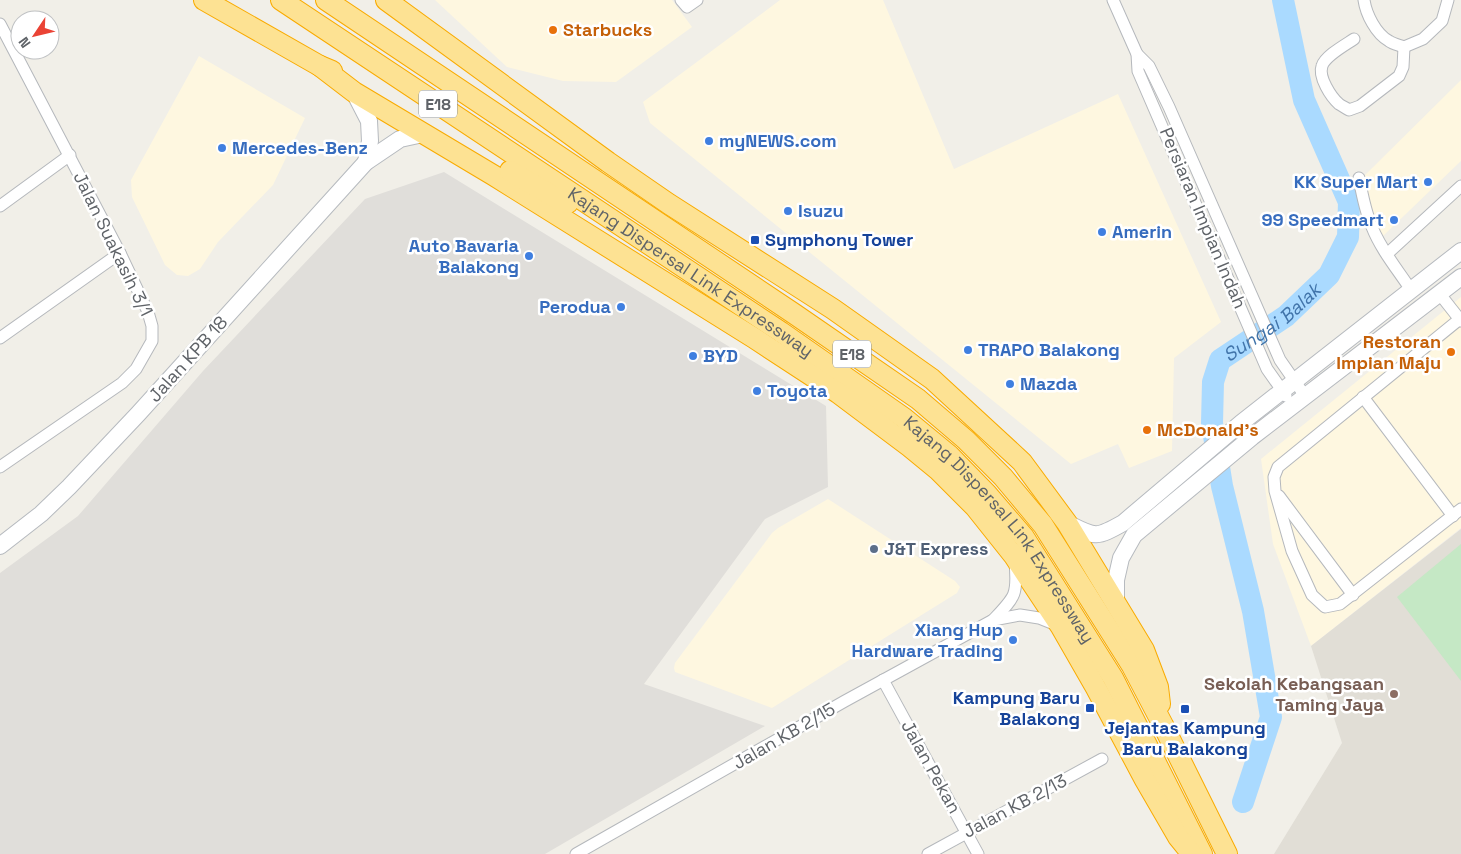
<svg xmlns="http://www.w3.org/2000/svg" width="1461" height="854" viewBox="0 0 1461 854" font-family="'Space Grotesk',sans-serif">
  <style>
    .commercial { fill: #fef7e0 }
    .industrial { fill: #e0deda }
    .education { fill: #e1ded6 }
    .green { fill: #c5e8c5 }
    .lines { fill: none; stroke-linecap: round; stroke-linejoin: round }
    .river { stroke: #aadaff; stroke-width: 22 }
    .street-casing { stroke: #b5b8bc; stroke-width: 13 }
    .secondary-casing { stroke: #b6babf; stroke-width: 18 }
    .highway-casing { stroke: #f9ab00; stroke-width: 22 }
    .street { stroke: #fff; stroke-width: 11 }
    .secondary { stroke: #fff; stroke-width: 16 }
    .highway { stroke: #fde293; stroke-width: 20 }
    .food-dot { fill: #e8710a; stroke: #fff; stroke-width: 2 }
    .shop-dot { fill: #3f7fe0; stroke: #fff; stroke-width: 2 }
    .transit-dot { fill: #1a4fb4; stroke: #fff; stroke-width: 2 }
    .service-dot { fill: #5c6f8a; stroke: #fff; stroke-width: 2 }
    .education-dot { fill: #8d6e63; stroke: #fff; stroke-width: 2 }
    .labels { text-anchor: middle; stroke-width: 5; stroke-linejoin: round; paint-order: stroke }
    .shield { fill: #fff; stroke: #8f9295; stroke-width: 1 }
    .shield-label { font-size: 16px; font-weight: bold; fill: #5f6368 }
    .food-label { font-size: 18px; font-weight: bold; fill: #c56008; stroke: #fff; text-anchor: start }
    .shop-label { font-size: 18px; font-weight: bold; fill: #366cbe; stroke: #fff; text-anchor: start }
    .street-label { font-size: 18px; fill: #5f6368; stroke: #fff }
    .transit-label { font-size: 18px; font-weight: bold; fill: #164399; stroke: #fff; text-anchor: start }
    .service-label { font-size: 18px; font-weight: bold; fill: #4e5e75; stroke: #fff; text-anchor: start }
    .education-label { font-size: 18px; font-weight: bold; fill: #785e54; stroke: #fff; text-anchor: end }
    .water-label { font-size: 19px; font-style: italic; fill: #4174aa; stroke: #fff }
  </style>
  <rect width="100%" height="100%" fill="#f1efe8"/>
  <g class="commercial">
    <path d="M435,0H672L692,27L616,82L563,81L507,67Z"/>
    <path d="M780,0H883L954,169L1118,94L1221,322L1174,358L1172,451L1129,468L1118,444L1071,464L650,123L643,102Z"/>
    <path d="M199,56L305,118L273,185L218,242L200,269L188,276L177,275L165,265L132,197L131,180Z"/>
    <path d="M1461,80V161L1382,237L1375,223L1364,176Z"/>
    <path d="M1461,297V528L1311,646L1273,544L1261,459Z"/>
    <path d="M828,499L955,581L960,587L957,593L772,708L675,672L674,668L675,663L772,533L778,528Z"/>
  </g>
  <path class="industrial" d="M444,172L826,406L828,487L765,519L644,684L765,726L545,854H0V573L78,516L203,371L365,199Z"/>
  <path class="education" d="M1461,529V854H1274L1342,743L1311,646Z"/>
  <path class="green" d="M1461,544V681L1397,597Z"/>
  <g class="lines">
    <path class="river" id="s1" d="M1243,802L1271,717L1253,611L1222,486L1212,423L1213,382L1220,360L1286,316L1329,275L1348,237L1349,202L1304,100L1283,0"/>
    <g class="street-casing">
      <g id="street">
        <path d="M681,0L687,7L697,0"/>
        <path d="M1113,0L1137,54L1138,71L1267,369L1286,396"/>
        <path d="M1364,0C1366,14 1376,34 1389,41C1393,44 1399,45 1404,47L1423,39L1442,21L1448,0"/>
        <path d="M0,24L120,253L148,312L152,326V341L136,369L122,383L0,467"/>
        <path d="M1354,39C1345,45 1325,56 1322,66C1318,77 1331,97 1339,104C1342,106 1346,108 1349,110L1360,106L1399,76L1403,67L1404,47"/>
        <path d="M1137,54L1149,66L1169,107L1280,360L1305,396"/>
        <path d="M1359,178C1362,194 1365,211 1372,227C1381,250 1398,270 1411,290"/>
        <path d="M0,206L70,155"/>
        <path d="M1387,254L1461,186"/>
        <path d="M1439,293L1461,321"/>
        <path d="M1461,318L1278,467L1274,477L1275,491L1292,551L1312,595L1325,607L1340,604L1461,509"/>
        <path d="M0,338L120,253"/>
        <path d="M1363,397L1453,516"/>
        <path d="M1279,496L1353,595"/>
        <path d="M993,620L1020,615L1039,618L1059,626"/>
        <path d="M883,680L978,854"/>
        <path d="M576,854L845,701L993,620C1015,597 1018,595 1015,563"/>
        <path d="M928,854L1102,759"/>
      </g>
    </g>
    <g class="secondary-casing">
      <g id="secondary">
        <path d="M354,92L369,121L370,141L366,162"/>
        <path d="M1067,523C1095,537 1095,539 1123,523L1241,423L1461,251"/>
        <path d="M0,546L41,514L69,487L138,414L366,162L400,139L423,134"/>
        <path d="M1116,602V580L1121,558L1134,535L1252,437L1461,277"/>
      </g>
    </g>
    <g class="highway-casing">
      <g id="highway">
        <path d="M204,0L320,66L332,71"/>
        <path id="s2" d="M281,0L781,332L904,418L949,455L987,494L1024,537L1113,678L1202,854"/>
        <path d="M326,0L793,313L918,399L966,440L1003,477L1043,525L1132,666L1163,725L1227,854"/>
        <path d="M386,0L608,162L669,204L833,309L932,379L1022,462L1067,523L1144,650L1158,687L1160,704"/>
        <path d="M320,66L354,92L493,175L754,338L838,393L910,447L938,470L975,507L1014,556L1061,627L1096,688L1145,780L1178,837L1191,853"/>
        <path d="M510,171L558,199L568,203"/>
      </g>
    </g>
    <use href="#street" class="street"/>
    <use href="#secondary" class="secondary"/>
    <use href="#highway" class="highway"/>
  </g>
  <g class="food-dot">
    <circle cx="553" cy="30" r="5"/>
    <circle cx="1451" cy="352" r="5"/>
    <circle cx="1147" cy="430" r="5"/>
  </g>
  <g class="shop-dot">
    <circle cx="709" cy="141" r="5"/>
    <circle cx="222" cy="148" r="5"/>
    <circle cx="1428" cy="182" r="5"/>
    <circle cx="788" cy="211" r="5"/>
    <circle cx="1394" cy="220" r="5"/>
    <circle cx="1102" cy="232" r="5"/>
    <circle cx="529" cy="256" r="5"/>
    <circle cx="621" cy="307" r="5"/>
    <circle cx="968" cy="350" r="5"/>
    <circle cx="693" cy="356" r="5"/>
    <circle cx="1010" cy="384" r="5"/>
    <circle cx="757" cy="391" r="5"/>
    <circle cx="1013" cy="640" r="5"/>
  </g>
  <g class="transit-dot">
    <rect x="750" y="235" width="10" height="10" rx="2.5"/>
    <rect x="1085" y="703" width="10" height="10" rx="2.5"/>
    <rect x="1180" y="704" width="10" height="10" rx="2.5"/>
  </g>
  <circle class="service-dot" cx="874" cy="549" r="5"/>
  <circle class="education-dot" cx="1394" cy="694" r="5"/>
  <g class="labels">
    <g class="shield">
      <rect x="419" y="90.5" width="38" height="27" rx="4"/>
      <rect x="833" y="340.5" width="38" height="27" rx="4"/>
    </g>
    <g class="shield-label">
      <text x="438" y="110">E18</text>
      <text x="852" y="360">E18</text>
    </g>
    <g class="food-label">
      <text x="563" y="36">Starbucks</text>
      <text x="1441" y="348" text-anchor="end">Restoran<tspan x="1441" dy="21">Impian Maju</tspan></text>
      <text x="1157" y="436">McDonald's</text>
    </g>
    <g class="shop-label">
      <text x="719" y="147">myNEWS.com</text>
      <text x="232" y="154">Mercedes-Benz</text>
      <text x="1418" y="188" text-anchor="end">KK Super Mart</text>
      <text x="798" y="217">Isuzu</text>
      <text x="1384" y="226" text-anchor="end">99 Speedmart</text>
      <text x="1112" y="238">Amerin</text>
      <text x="519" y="252" text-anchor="end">Auto Bavaria<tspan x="519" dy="21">Balakong</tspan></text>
      <text x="611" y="313" text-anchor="end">Perodua</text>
      <text x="978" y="356">TRAPO Balakong</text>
      <text x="703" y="362">BYD</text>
      <text x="1020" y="390">Mazda</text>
      <text x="767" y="397">Toyota</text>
      <text x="1003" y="636" text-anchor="end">Xiang Hup<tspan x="1003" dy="21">Hardware Trading</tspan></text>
    </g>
    <g class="street-label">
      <text transform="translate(1203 218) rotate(67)" y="6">Persiaran Impian Indah</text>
      <text transform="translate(113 244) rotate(64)" y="6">Jalan Suakasih 3/1</text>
      <text dy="6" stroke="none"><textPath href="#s2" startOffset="492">Kajang Dispersal Link Expressway</textPath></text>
      <text transform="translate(188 359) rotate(-48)" y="6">Jalan KPB 18</text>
      <text dy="6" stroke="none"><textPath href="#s2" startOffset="898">Kajang Dispersal Link Expressway</textPath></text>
      <text transform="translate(784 736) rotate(-30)" y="6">Jalan KB 2/15</text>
      <text transform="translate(931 767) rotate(61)" y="6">Jalan Pekan</text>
      <text transform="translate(1015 806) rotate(-28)" y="6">Jalan KB 2/13</text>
    </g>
    <g class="transit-label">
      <text x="765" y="246">Symphony Tower</text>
      <text x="1080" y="704" text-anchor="end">Kampung Baru<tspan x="1080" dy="21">Balakong</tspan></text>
      <text x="1185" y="734" text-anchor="middle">Jejantas Kampung<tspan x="1185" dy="21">Baru Balakong</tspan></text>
    </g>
    <g class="service-label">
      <text x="884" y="555">J&amp;T Express</text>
    </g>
    <g class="education-label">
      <text x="1384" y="690">Sekolah Kebangsaan<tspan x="1384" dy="21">Taming Jaya</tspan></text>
    </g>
    <g class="water-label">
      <text dy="7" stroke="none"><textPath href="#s1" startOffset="518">Sungai Balak</textPath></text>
    </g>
  </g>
  <g transform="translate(35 35) rotate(235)"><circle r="24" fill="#ffffff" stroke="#bfc1c3"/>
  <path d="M0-4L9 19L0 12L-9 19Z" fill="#ea4335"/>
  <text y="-8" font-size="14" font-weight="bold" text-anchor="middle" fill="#5f6368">N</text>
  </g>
</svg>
